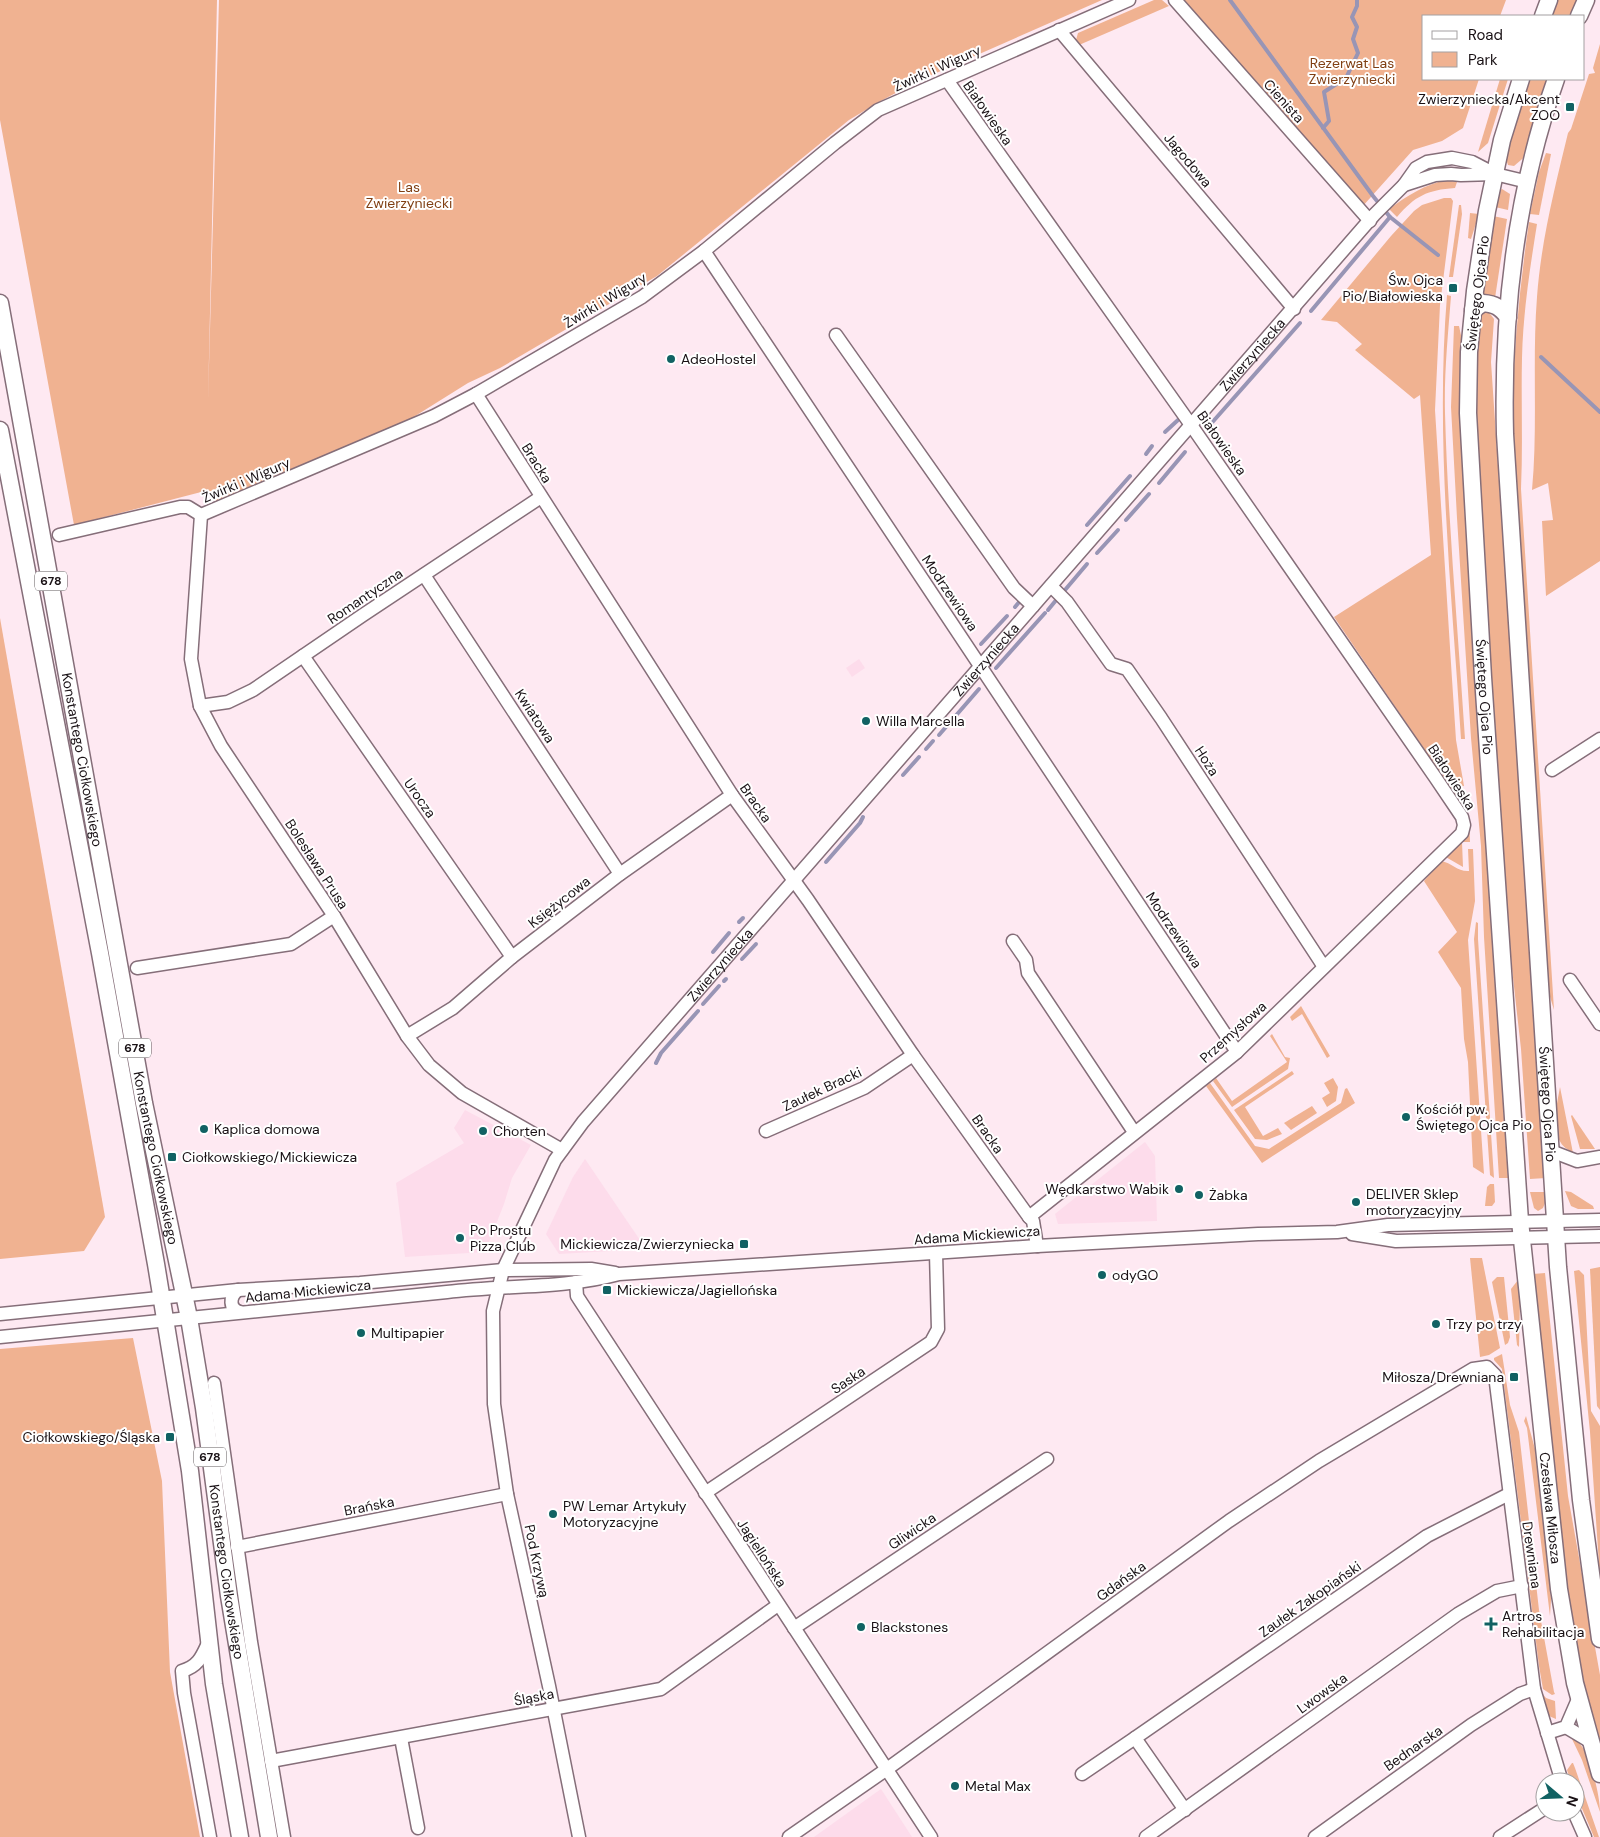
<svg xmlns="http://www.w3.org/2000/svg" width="1600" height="1837" viewBox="0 0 1600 1837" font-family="'DM Sans',sans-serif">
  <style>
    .built { fill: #fddceb }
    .green { fill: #f0b291 }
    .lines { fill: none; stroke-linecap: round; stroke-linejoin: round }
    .stream { stroke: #9895b5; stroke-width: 4 }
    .minor-casing { stroke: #856e79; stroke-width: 15 }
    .major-casing { stroke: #856e79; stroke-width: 19 }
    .minor { stroke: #fff; stroke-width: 12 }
    .major { stroke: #fff; stroke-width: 16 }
    .poi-dot { fill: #116263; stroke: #fff; stroke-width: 2 }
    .labels { text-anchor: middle; stroke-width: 4; stroke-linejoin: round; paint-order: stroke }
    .shield { fill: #fff; stroke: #5e585b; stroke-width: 1 }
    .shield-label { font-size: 12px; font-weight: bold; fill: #191115 }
    .park-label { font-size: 14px; fill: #803f13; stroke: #fff }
    .street-label { font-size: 14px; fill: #191115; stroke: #fff }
    .poi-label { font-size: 14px; fill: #191115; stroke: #fff; text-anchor: start }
  </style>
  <rect width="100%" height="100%" fill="#fee9f2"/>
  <g class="built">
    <path d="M859,659L865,668L852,677L846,668Z"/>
    <path d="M465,1110L531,1145L512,1178L504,1204L485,1252L405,1257L396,1183L464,1143L454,1128Z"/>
    <path d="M1145,1142L1155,1156L1157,1221L1058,1224L1055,1214Z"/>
    <path d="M585,1159L646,1249L559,1254L546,1234L573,1177Z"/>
    <path d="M881,1789L912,1837H814Z"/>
  </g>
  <g class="green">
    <path d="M0,0H217L208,402L219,0H1102L918,81L879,102L849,120L657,276L500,368L468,383L396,428L215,502V498L205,491L74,525L0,120Z"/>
    <path d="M1154,0H1162L1169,6L1079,45L1076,40L1078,33Z"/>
    <path d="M1180,0H1506L1500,16H1424V79H1479L1463,128L1442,141L1413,150L1362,207Z"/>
    <path d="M1557,0H1578L1572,16H1550Z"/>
    <path d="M1600,44V561L1546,596L1542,521L1553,520L1548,483L1532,490C1538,426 1532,361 1537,297C1541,241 1555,187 1568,133L1571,129L1589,74L1595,73L1593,68Z"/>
    <path d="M1500,79H1508L1488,143L1478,152Z"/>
    <path d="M1528,79H1548L1527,155L1514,166L1508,165L1506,159Z"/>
    <path d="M1546,153L1551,154L1539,215L1530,214L1539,172Z"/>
    <path d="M1447,180L1457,182L1455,188C1427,190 1415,196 1397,217L1389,209C1407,196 1425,184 1447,180Z"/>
    <path d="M1502,189L1510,194L1508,210L1495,207L1498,192Z"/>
    <path d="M1444,198H1451L1453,201L1440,305L1435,410L1452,679L1456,740L1464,786L1457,787L1445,767L1439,771L1334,617L1431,555L1420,395L1414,399L1355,350L1362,344L1337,322L1321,320L1391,236L1414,211L1422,205Z"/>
    <path d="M1459,205H1461L1462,214L1453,277H1449Z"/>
    <path d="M1470,213L1479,214L1471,239L1468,238Z"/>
    <path d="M1493,216L1507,219L1495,298L1483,296L1481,294Z"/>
    <path d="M1529,222L1537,224C1530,268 1523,313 1522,358C1521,401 1523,445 1521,489L1554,1010L1548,990L1512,408C1514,346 1520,284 1529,222Z"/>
    <path d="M1447,295L1451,296C1448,335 1444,374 1445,413C1448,522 1458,631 1465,739H1461C1452,592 1435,443 1447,295Z"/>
    <path d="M1483,311H1488L1494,319L1491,362L1546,1178L1530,1179L1521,1049L1507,924L1484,579L1475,394L1479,314Z"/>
    <path d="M1454,326H1459L1462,340L1460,407L1465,517L1508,1178H1499L1484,937L1481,846L1471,738L1457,518L1451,407Z"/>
    <path d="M0,618L105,1217L84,1251L0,1259Z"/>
    <path d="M1444,774L1456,794H1464L1469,819L1470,842H1462L1463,867L1444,856L1466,834L1444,783L1446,781L1442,775Z"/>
    <path d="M1468,849H1473L1475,901L1468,940L1484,1174L1473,1167L1468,1062L1464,1039L1461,988L1438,952L1457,932L1424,881L1441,861C1452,863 1458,872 1469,871Z"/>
    <path d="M1476,922L1478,923V939L1494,1178L1490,1175L1474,939Z"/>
    <path d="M1301,1006L1330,1056L1327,1058L1302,1014L1292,1021L1290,1017Z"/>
    <path d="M1272,1034L1285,1057L1290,1058L1288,1069L1232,1107L1213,1081L1216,1078L1232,1101L1287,1062L1270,1036Z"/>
    <path d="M1292,1071L1294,1074L1245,1107L1263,1136L1278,1128L1282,1134L1267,1140L1255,1139L1234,1110Z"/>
    <path d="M1333,1078L1338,1087L1336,1101L1327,1107L1322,1098L1330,1093L1324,1083Z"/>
    <path d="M1210,1083L1255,1146L1269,1149L1341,1103L1345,1089L1347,1088L1355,1103L1262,1163L1206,1086Z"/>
    <path d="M1560,1087L1573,1153C1569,1150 1563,1147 1561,1143C1551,1127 1557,1104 1560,1087Z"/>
    <path d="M1312,1106L1317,1113L1291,1130L1284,1123Z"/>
    <path d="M1572,1115L1595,1149H1580L1571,1116Z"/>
    <path d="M1490,1184H1494L1495,1202L1492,1206H1485L1487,1187Z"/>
    <path d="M1565,1191L1571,1192L1593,1206L1594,1209H1578L1571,1206Z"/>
    <path d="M1530,1192H1546L1547,1198L1543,1208L1538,1211L1534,1208Z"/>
    <path d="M1470,1258H1482L1500,1348L1489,1355L1480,1357Z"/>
    <path d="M1600,1267V1410L1597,1406L1590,1269Z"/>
    <path d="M1579,1270L1584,1275L1591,1411L1600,1426V1579L1590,1432L1574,1271Z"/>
    <path d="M1545,1273L1568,1496L1600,1675V1740L1586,1697L1566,1592L1533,1274Z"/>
    <path d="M1497,1277H1504L1510,1337L1508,1343L1505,1345L1492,1282Z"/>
    <path d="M1518,1280L1520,1299L1519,1347L1517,1345L1511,1289Z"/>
    <path d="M133,1338L162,1481L170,1672L200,1837H0V1349Z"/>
    <path d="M1502,1354L1510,1405L1519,1432L1539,1610L1554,1692L1555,1694L1552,1695L1543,1689L1539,1666L1502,1369L1494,1360V1358Z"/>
    <path d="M1526,1416L1535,1449L1549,1577L1551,1599L1550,1616L1527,1428L1524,1421Z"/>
    <path d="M1542,1693L1546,1698L1555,1701L1556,1719L1549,1716Z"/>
    <path d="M1572,1739C1577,1741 1582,1745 1584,1750C1592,1765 1600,1796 1600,1812L1582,1760Z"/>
    <path d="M1572,1763H1573L1575,1768L1599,1837H1594L1575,1792V1782H1571L1567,1770Z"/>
  </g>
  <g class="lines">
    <g class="stream">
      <path d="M1230,0L1373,196L1390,217L1438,255"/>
      <path d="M1323,128L1329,121L1324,92L1346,78L1358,53L1353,39L1357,27L1352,17L1357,6V0"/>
      <path d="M1311,311L1390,217"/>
      <path d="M1541,357L1600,412"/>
      <path d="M1209,426L1300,323"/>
      <path d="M1165,432L1178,420"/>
      <path d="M1146,454L1152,446"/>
      <path d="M1159,483L1185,452"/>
      <path d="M1126,520L1149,494"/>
      <path d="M1087,525L1130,476"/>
      <path d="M1097,553L1118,530"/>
      <path d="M1065,590L1087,564"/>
      <path d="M1015,607L1020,601"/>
      <path d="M1048,610L1057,599"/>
      <path d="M981,644L1007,616"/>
      <path d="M996,668L1045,613"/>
      <path d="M939,735L979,689"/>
      <path d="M926,749L933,741"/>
      <path d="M903,775L919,757"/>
      <path d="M826,862L860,823L863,817"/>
      <path d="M739,922L743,918"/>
      <path d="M713,952L729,933"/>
      <path d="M742,959L756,944"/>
      <path d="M724,981L726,979"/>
      <path d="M703,1004L719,986"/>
      <path d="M656,1063L661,1053L698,1011"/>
    </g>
    <g class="minor-casing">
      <g id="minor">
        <path d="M1175,0L1370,221"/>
        <path d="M1059,30L1294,309"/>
        <path d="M947,80L1191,425L1435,777L1462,817L1464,825L1462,833L1237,1052L1029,1217L1033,1221L1037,1246"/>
        <path d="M1404,185L1435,175L1451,174L1461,175L1495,174L1528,182"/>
        <path d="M704,251L1237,1052"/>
        <path d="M836,335L1014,588L1033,606"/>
        <path d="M476,394L732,795L808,900L913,1055L1029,1217"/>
        <path d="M201,515L191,659L200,706L221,746L334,916L407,1036L429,1065L462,1093L562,1150"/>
        <path d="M59,535L180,507H188L201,515L434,416L476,394L642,297L704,251L835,143L878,110L1129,0"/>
        <path d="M424,575L620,874"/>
        <path d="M1051,586L1067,602L1111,664L1127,669L1161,718L1324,967"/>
        <path d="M303,656L512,957"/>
        <path d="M200,706L228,702L253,690L363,615L541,497"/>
        <path d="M1552,770L1600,739"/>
        <path d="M1013,941L1026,960L1028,973L1134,1132"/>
        <path d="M137,968L291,944L334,916"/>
        <path d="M1570,980L1600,1024"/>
        <path d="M407,1036L453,1008L512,957L620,874L732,795"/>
        <path d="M766,1131L864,1088L913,1055"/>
        <path d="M1551,1151L1577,1161L1600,1157"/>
        <path d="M1352,1234L1396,1241L1600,1236"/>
        <path d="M576,1282L577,1296L931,1837"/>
        <path d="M238,1290C229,1297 229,1309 240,1312"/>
        <path d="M0,1314L238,1290L360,1283L503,1270L591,1269L615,1273"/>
        <path d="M0,1337C149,1323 298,1308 447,1292C504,1285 563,1289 619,1274L1037,1246L1258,1234L1337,1232L1388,1225L1600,1220"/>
        <path d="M214,1383L251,1642L284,1837"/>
        <path d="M705,1493L931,1342L938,1329L936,1253"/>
        <path d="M237,1547L507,1494"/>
        <path d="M794,1628L1047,1459"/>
        <path d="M209,1641C202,1656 199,1666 182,1671L184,1693L210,1837"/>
        <path d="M1566,1727L1591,1742"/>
        <path d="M1547,1733L1566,1727L1579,1697"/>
        <path d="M401,1738L418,1828"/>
        <path d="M271,1761L661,1689L778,1605"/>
        <path d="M1082,1774L1135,1738"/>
        <path d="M1185,1810L1135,1738L1427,1536L1509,1494"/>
        <path d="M1574,1812L1585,1837"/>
        <path id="s1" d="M579,1837L549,1686L507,1494L494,1404L493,1311L503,1270L555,1160L583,1122L1374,215L1404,185L1416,168L1427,162L1452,158L1472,162L1495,174"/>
        <path d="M789,1837L887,1769L1229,1521L1319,1461L1473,1369L1487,1367L1495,1375L1534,1689L1562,1782"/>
        <path d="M1146,1837L1458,1614L1497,1591L1522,1586"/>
        <path d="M1315,1837L1471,1725L1520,1694L1534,1689"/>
        <path d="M1500,1837L1545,1808"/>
      </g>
    </g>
    <g class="major-casing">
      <g id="major">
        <path d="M1543,16L1549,0"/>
        <path d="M1579,16L1586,0"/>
        <path id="s2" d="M1521,79L1502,140L1487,211L1475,291L1469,352L1468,413L1483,677L1520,1221L1559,1589L1575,1683L1600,1774"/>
        <path id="s3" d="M1556,79C1516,192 1502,315 1505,434L1558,1267L1581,1500L1600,1639"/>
        <path id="s4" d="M0,303L144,1103L189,1318L204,1408L229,1596L269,1837"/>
        <path d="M1473,310L1483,303C1495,304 1500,307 1508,317"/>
        <path d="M0,430L100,953L156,1264L190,1471L214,1684L240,1837"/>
      </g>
    </g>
    <use href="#minor" class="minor"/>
    <use href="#major" class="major"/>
  </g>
  <g class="poi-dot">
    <rect x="1565" y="102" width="10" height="10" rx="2.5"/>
    <rect x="1448" y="283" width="10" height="10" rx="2.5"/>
    <circle cx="671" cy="359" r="5"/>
    <circle cx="866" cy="721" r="5"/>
    <circle cx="1406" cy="1117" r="5"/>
    <circle cx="204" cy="1129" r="5"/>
    <circle cx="483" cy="1131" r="5"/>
    <rect x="167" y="1152" width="10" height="10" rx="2.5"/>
    <circle cx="1179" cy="1189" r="5"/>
    <circle cx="1199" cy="1195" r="5"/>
    <circle cx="1356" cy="1202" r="5"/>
    <circle cx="460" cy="1238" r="5"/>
    <rect x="739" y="1239" width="10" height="10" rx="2.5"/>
    <circle cx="1102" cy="1275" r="5"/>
    <rect x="602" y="1285" width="10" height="10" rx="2.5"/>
    <circle cx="1436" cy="1324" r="5"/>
    <circle cx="361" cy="1333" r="5"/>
    <rect x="1509" y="1372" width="10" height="10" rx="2.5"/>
    <rect x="165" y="1432" width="10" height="10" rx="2.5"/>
    <circle cx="553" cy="1514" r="5"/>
    <path d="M1488.5 1616.5h5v5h5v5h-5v5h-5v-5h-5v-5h5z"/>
    <circle cx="861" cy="1627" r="5"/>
    <circle cx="955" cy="1786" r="5"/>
  </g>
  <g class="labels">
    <g class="shield">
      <rect x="35" y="571.5" width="32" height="19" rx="4"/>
      <rect x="119" y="1038.5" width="32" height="19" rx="4"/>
      <rect x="194" y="1447.5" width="32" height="19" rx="4"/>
    </g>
    <g class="shield-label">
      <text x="51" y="585">678</text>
      <text x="135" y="1052">678</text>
      <text x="210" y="1461">678</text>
    </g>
    <g class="park-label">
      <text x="1352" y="68">Rezerwat Las<tspan x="1352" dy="16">Zwierzyniecki</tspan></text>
      <text x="409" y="192">Las<tspan x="409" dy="16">Zwierzyniecki</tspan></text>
    </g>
    <g class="street-label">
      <text transform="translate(937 68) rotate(-24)" y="5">Żwirki i Wigury</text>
      <text transform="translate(1284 101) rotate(48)" y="5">Cienista</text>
      <text transform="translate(988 113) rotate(55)" y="5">Białowieska</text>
      <text transform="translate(1188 160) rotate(50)" y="5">Jagodowa</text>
      <text transform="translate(1477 293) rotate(-83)" y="5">Świętego Ojca Pio</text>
      <text transform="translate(605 300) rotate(-31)" y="5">Żwirki i Wigury</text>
      <text dy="5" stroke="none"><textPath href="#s1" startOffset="1764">Zwierzyniecka</textPath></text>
      <text transform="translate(1222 443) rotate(55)" y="5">Białowieska</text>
      <text transform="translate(537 463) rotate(58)" y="5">Bracka</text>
      <text transform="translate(246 480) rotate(-23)" y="5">Żwirki i Wigury</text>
      <text transform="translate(950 593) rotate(56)" y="5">Modrzewiowa</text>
      <text transform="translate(365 596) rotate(-34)" y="5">Romantyczna</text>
      <text dy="5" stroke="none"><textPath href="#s1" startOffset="1359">Zwierzyniecka</textPath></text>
      <text dy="5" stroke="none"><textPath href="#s2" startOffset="624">Świętego Ojca Pio</textPath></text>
      <text transform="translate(535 716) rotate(57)" y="5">Kwiatowa</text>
      <text dy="5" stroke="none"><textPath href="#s4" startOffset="464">Konstantego Ciołkowskiego</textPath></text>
      <text transform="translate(1207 761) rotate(57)" y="5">Hoża</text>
      <text transform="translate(1452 777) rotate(57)" y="5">Białowieska</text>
      <text transform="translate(420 798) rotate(55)" y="5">Urocza</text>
      <text transform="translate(756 803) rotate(55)" y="5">Bracka</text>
      <text transform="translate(317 864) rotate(57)" y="5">Bolesława Prusa</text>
      <text transform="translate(559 902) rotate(-38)" y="5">Księżycowa</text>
      <text transform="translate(1174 930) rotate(56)" y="5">Modrzewiowa</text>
      <text dy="5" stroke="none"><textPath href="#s1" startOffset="954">Zwierzyniecka</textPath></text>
      <text transform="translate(1233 1032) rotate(-42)" y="5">Przemysłowa</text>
      <text transform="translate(822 1089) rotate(-25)" y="5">Zaułek Bracki</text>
      <text dy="5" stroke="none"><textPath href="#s3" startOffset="1032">Świętego Ojca Pio</textPath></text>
      <text transform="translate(988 1134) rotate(55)" y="5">Bracka</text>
      <text dy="5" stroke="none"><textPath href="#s4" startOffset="869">Konstantego Ciołkowskiego</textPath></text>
      <text transform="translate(977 1235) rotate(-4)" y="5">Adama Mickiewicza</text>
      <text transform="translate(308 1291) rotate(-6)" y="5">Adama Mickiewicza</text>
      <text transform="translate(848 1380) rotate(-34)" y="5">Saska</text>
      <text transform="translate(369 1506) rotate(-11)" y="5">Brańska</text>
      <text dy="5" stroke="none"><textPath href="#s2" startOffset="1438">Czesława Miłosza</textPath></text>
      <text transform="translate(912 1531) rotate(-34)" y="5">Gliwicka</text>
      <text transform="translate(762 1553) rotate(57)" y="5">Jagiellońska</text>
      <text transform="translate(1532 1555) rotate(82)" y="5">Drewniana</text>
      <text transform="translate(537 1561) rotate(78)" y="5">Pod Krzywą</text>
      <text dy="5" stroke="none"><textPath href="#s4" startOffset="1289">Konstantego Ciołkowskiego</textPath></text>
      <text transform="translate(1121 1581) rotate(-36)" y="5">Gdańska</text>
      <text transform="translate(1310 1599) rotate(-35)" y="5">Zaułek Zakopiański</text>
      <text transform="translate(1322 1693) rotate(-36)" y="5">Lwowska</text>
      <text transform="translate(534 1697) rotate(-11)" y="5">Śląska</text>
      <text transform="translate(1413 1748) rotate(-35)" y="5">Bednarska</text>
    </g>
    <g class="poi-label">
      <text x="1560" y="104" text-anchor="end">Zwierzyniecka/Akcent<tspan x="1560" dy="16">ZOO</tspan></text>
      <text x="1443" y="285" text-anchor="end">Św. Ojca<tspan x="1443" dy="16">Pio/Białowieska</tspan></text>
      <text x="681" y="364">AdeoHostel</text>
      <text x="876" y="726">Willa Marcella</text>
      <text x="1416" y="1114">Kościół pw.<tspan x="1416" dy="16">Świętego Ojca Pio</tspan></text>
      <text x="214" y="1134">Kaplica domowa</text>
      <text x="493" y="1136">Chorten</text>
      <text x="182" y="1162">Ciołkowskiego/Mickiewicza</text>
      <text x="1169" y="1194" text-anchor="end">Wędkarstwo Wabik</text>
      <text x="1366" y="1199">DELIVER Sklep<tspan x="1366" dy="16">motoryzacyjny</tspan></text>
      <text x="1209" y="1200">Żabka</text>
      <text x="470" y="1235">Po Prostu<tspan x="470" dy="16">Pizza Club</tspan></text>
      <text x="734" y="1249" text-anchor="end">Mickiewicza/Zwierzyniecka</text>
      <text x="1112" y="1280">odyGO</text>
      <text x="617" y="1295">Mickiewicza/Jagiellońska</text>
      <text x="1446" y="1329">Trzy po trzy</text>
      <text x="371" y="1338">Multipapier</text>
      <text x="1504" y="1382" text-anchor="end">Miłosza/Drewniana</text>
      <text x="160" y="1442" text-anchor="end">Ciołkowskiego/Śląska</text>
      <text x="563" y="1511">PW Lemar Artykuły<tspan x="563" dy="16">Motoryzacyjne</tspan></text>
      <text x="1502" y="1621">Artros<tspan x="1502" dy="16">Rehabilitacja</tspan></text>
      <text x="871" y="1632">Blackstones</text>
      <text x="965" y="1791">Metal Max</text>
    </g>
  </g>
  <rect x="1422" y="15" width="162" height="65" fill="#ffffff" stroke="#a3a0a1"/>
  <rect x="1432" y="31" width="25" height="8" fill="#ffffff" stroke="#a3a0a1"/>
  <text x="1468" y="40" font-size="15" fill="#191115">Road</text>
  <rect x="1432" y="52" width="25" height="15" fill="#f0b291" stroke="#a3a0a1"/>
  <text x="1468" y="65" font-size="15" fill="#191115">Park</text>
  <g transform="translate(1560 1797) rotate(109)"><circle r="24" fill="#ffffff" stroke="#a3a0a1"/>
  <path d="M0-4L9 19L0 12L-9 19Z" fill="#116263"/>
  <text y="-8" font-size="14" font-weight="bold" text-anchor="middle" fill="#191115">N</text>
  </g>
</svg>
